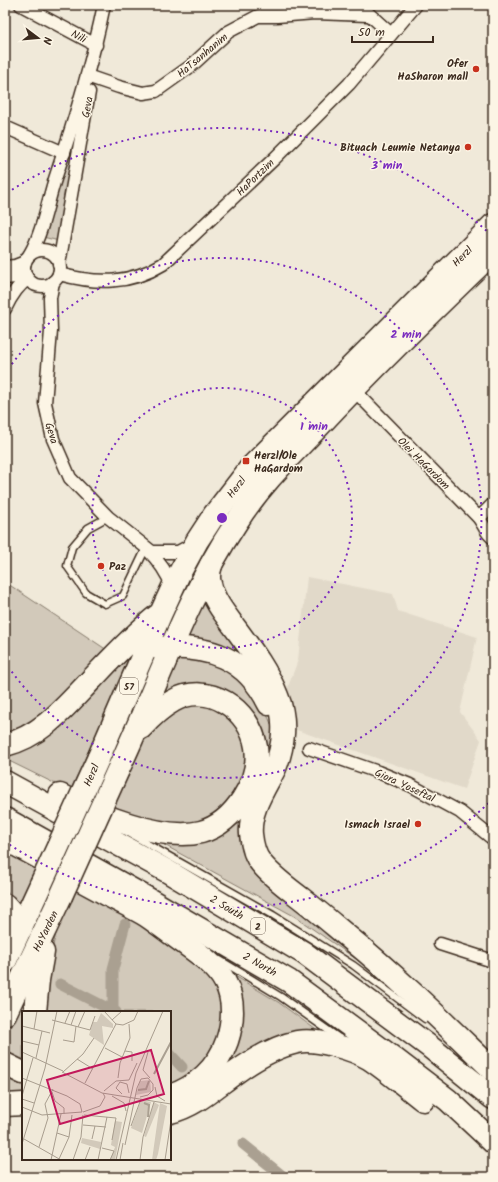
<svg xmlns="http://www.w3.org/2000/svg" width="498" height="1182" viewBox="0 0 498 1182" font-family="Kalam,sans-serif">
  <style>
    .built { fill: #e1d9c9 }
    .green { fill: #d2c9ba; stroke: #867a6c }
    .lines { fill: none; stroke-linecap: round; stroke-linejoin: round }
    .canal { stroke: #aaa091; stroke-width: 11 }
    .lane-casing { stroke: #3b2a1e; stroke-width: 9 }
    .street-casing { stroke: #3b2a1e; stroke-width: 15 }
    .highway-casing { stroke: #3b2a1e; stroke-width: 25 }
    .lane { stroke: #fcf5e5; stroke-width: 6 }
    .street { stroke: #fcf5e5; stroke-width: 12 }
    .highway { stroke: #fcf5e5; stroke-width: 22 }
    .highway-bridge-casing { stroke: #3b2a1e; stroke-width: 25; stroke-linecap: butt }
    .highway-bridge { stroke: #fcf5e5; stroke-width: 22 }
    .ring { fill: none; stroke: #7b2cbf; stroke-width: 2; stroke-dasharray: 2 4 }
    .poi-dot { fill: #c8321e; stroke: #fcf5e5; stroke-width: 1.5 }
    .labels { text-anchor: middle; stroke-width: 3; stroke-linejoin: round; paint-order: stroke }
    .shield { fill: #fcf5e5; stroke: #75675a; stroke-width: 1 }
    .shield-label { font-size: 10px; font-weight: bold; fill: #3b2a1e }
    .street-label { font-size: 11px; fill: #3b2a1e; stroke: #fcf5e5 }
    .poi-label { font-size: 11px; font-weight: bold; fill: #3b2a1e; stroke: #fcf5e5; text-anchor: end }
    .inset-river { fill: none; stroke: #aaa091; stroke-width: 2 }
    .inset-road { fill: none; stroke: #a89d8e; stroke-width: 1 }
    .view { fill: #c2185b; fill-opacity: 0.15; stroke: #c2185b; stroke-width: 2 }
    .inset-edge { fill: none; stroke: #3b2a1e; stroke-width: 2 }
    .centre { fill: #7b2cbf; stroke: #fcf5e5; stroke-width: 2 }
    .ring-label { font-size: 12px; text-anchor: middle; font-weight: bold; fill: #7b2cbf; stroke: #fcf5e5; stroke-width: 3; stroke-linejoin: round; paint-order: stroke }
  </style>
  <rect width="100%" height="100%" fill="#f0e9d9"/>
  <filter id="ink" filterUnits="userSpaceOnUse"><feTurbulence type="fractalNoise" baseFrequency=".025" numOctaves="2"/><feDisplacementMap in="SourceGraphic" scale="8" xChannelSelector="R" yChannelSelector="G"/><feConvolveMatrix kernelMatrix="1 2 1 2 8 2 1 2 1" color-interpolation-filters="sRGB"/></filter>
  <g filter="url(#ink)">
    <path class="built" d="M307,577L393,594L398,611L477,637L460,712L481,740L464,789L294,729L285,695L298,660Z"/>
    <g class="green">
      <path d="M78,131L59,241L43,237L51,207Z"/>
      <path d="M5,582L107,650L54,706L16,736L5,735Z"/>
      <path d="M210,598L248,667L176,645L197,602Z"/>
      <path d="M136,648L70,791L5,759V751Z"/>
      <path d="M173,656L223,663L262,703L272,726L274,741L244,832L395,986L294,916L146,835L185,840L259,774L227,695L149,716Z"/>
      <path d="M186,703L221,706L247,740V771L223,813L185,827L126,815L113,804L135,749L157,721Z"/>
      <path d="M5,851L38,869L17,908L5,896Z"/>
      <path d="M77,885L144,923L209,972L219,985L226,1015L211,1059L170,1090V1012H42L45,976L59,922Z"/>
      <path d="M35,959L33,1012H23V1069L5,1060V1023Z"/>
      <path d="M230,973L278,1002L330,1040L170,1099L218,1064Z"/>
      <path d="M5,1067L23,1076V1099L5,1100Z"/>
    </g>
    <g class="lines">
      <g class="canal">
        <path d="M60,984L113,1011"/>
        <path d="M116,1012L113,1011V969L125,924"/>
        <path d="M170,1054L182,1067"/>
        <path d="M243,1144L284,1177"/>
      </g>
      <g class="lane-casing">
        <g id="lane">
          <path d="M108,517L88,528L72,547L67,566L86,593L105,604L123,596L146,548"/>
          <path d="M130,834L273,915L353,965L425,1019"/>
          <path d="M220,960L281,997L339,1038"/>
        </g>
      </g>
      <g class="street-casing">
        <g id="street">
          <path d="M21,5L96,45"/>
          <path d="M359,5L391,34"/>
          <path d="M87,76L119,87L143,93L156,91L191,66L228,32L258,16H277L315,13L368,15"/>
          <path d="M5,127L64,153"/>
          <circle cx="42" cy="268" r="18"/>
          <path d="M30,254C43,231 47,204 55,179C74,122 92,64 104,5"/>
          <path d="M59,264L89,92"/>
          <path d="M5,267L15,266L25,262"/>
          <path d="M59,274C96,284 129,285 163,264L275,158L349,84L416,5"/>
          <path d="M5,278L26,276"/>
          <path d="M53,282L50,298L51,331L45,403L53,439L70,478L108,517L152,552H178L193,544"/>
          <path d="M5,309C10,298 18,285 28,279"/>
          <path d="M353,389L479,518L488,533L493,538"/>
          <path d="M479,518L493,504"/>
          <path d="M147,549C159,561 167,572 173,588"/>
          <path d="M309,748L378,772L410,785L460,812L493,839"/>
          <path d="M440,944L493,961"/>
        </g>
      </g>
      <g class="highway-casing">
        <g id="highway">
          <path d="M211,565C209,571 208,577 210,584C213,599 224,613 233,625C250,648 267,670 277,696C287,719 284,746 275,768C265,788 249,810 251,834C252,844 254,855 261,863C272,877 288,888 302,899C319,912 335,926 352,940C401,980 447,1026 493,1070"/>
          <path d="M158,648C208,645 246,657 269,704"/>
          <path d="M5,745C42,736 66,706 91,680C112,658 133,635 157,616"/>
          <path d="M98,759L161,613L179,574L197,541L214,515L252,466L493,225"/>
          <path d="M118,770C157,687 185,600 236,523C258,488 287,459 316,429C373,368 433,310 493,252"/>
          <path d="M5,782L167,871L304,953L430,1047L493,1098"/>
          <path d="M60,795C95,814 163,842 201,832C234,823 261,781 256,747C250,709 208,681 173,701C160,708 150,718 141,728"/>
          <path d="M5,819L145,897L289,981L392,1057L448,1100L493,1142"/>
          <path d="M5,839C37,856 69,874 101,891C116,900 132,907 147,916C159,924 171,934 184,943C198,953 217,966 225,982C235,1000 233,1023 227,1041C218,1068 196,1087 170,1096"/>
          <path d="M5,905L15,916L21,929"/>
          <path d="M5,962L41,884"/>
          <path d="M35,1012L38,980L43,952"/>
          <path d="M5,1014L61,896"/>
          <path d="M5,1064L23,1073"/>
          <path d="M5,1105L23,1104"/>
          <path d="M170,1112C195,1106 214,1088 235,1073C253,1060 274,1047 297,1042C316,1038 353,1049 370,1059C388,1071 405,1086 423,1100"/>
        </g>
      </g>
      <use href="#lane" class="lane"/>
      <use href="#street" class="street"/>
      <use href="#highway" class="highway"/>
      <g class="highway-bridge-casing">
        <g id="highway-bridge">
          <path d="M41,884L98,759"/>
          <path d="M61,896L118,770"/>
        </g>
      </g>
      <use href="#highway-bridge" class="highway-bridge"/>
    </g>
  </g>
  <g class="ring">
    <circle cx="222" cy="518" r="130"/>
    <path d="M5 374A260 260 0 1 1 5 662"/>
    <path d="M493 799A390 390 0 0 1 7 843M7 193A390 390 0 0 1 493 237"/>
  </g>
  <g class="poi-dot">
    <circle cx="476" cy="69" r="4"/>
    <circle cx="468" cy="147" r="4"/>
    <rect x="242" y="457" width="8" height="8" rx="2"/>
    <circle cx="101" cy="566" r="4"/>
    <circle cx="418" cy="824" r="4"/>
  </g>
  <g class="labels">
    <g class="shield">
      <rect x="120" y="678" width="18" height="16" rx="3"/>
      <rect x="251" y="918" width="14" height="16" rx="3"/>
    </g>
    <g class="shield-label">
      <text x="129" y="690">57</text>
      <text x="258" y="930">2</text>
    </g>
    <g class="street-label">
      <text transform="translate(79 36) rotate(28)" y="4">Nili</text>
      <text transform="translate(202 55) rotate(-40)" y="4">HaTsanhanim</text>
      <text transform="translate(87 107) rotate(-80)" y="4">Geva</text>
      <text transform="translate(255 177) rotate(-44)" y="4">HaPortzim</text>
      <text transform="translate(462 256) rotate(-45)" y="4">Herzl</text>
      <text transform="translate(52 433) rotate(73)" y="4">Geva</text>
      <text transform="translate(424 463) rotate(45)" y="4">Olei HaGardom</text>
      <text transform="translate(236 487) rotate(-52)" y="4">Herzl</text>
      <text transform="translate(91 775) rotate(-66)" y="4">Herzl</text>
      <text transform="translate(405 785) rotate(25)" y="4">Giora Yoseftal</text>
      <text transform="translate(227 907) rotate(31)" y="4">2 South</text>
      <text transform="translate(45 931) rotate(-64)" y="4">HaYarden</text>
      <text transform="translate(260 964) rotate(30)" y="4">2 North</text>
    </g>
    <g class="poi-label">
      <text x="468" y="67">Ofer<tspan x="468" dy="13">HaSharon mall</tspan></text>
      <text x="460" y="151">Bituach Leumie Netanya</text>
      <text x="254" y="459" text-anchor="start">Herzl/Ole<tspan x="254" dy="13">HaGardom</tspan></text>
      <text x="109" y="570" text-anchor="start">Paz</text>
      <text x="410" y="828">Ismach Israel</text>
    </g>
  </g>
  <g transform="translate(22 1011)">
    <rect width="149" height="149" fill="#f0e9d9"/>
    <path d="M79,2L91,13V17L80,15L82,34L67,24L71,11H75ZM128,69L129,81L114,84L118,70ZM119,89L129,91L120,122L109,117ZM132,91L137,94L124,126L122,125ZM138,92L145,95L136,143L134,149H130ZM93,110L100,111L93,149H88L93,136L89,134ZM60,127L79,131L78,138L59,132Z" fill="#d2c9ba"/>
    <path class="inset-river" d="M132,63L149,31M116,79L124,78L127,70M122,92L127,94L126,106"/>
    <path class="inset-road" d="M82,0L94,13L101,14L112,9L116,0M30,9L68,19L73,5M90,9L100,0M43,12L48,0M49,14L54,0M0,15L28,22M56,16L63,0M12,18L15,0M41,29L52,31L54,15M0,30L17,34M83,37L100,46M103,40L110,41V50M0,41L41,60M126,41L121,59L128,67M14,47L20,20M55,48L71,58M40,61L80,82L149,93M41,61L61,43L72,27M0,67L45,85L58,93L60,101M96,67L98,52L108,27L107,13M63,72L94,13M133,76L135,85L143,90M82,80L94,70L107,69L115,52M30,81L33,90L42,97V103M100,83L94,77L98,71L105,73L107,82M0,85L11,47M90,85L102,92L104,100M0,88L12,92M0,96L20,104L60,101M61,101L78,95L83,86L81,82M62,104L94,107L90,129M61,114L84,116M109,115L119,88M35,122L47,126M2,128L39,149M70,128L73,115M0,133L23,57L35,0M103,134L115,77L119,68L126,67L131,73V79L126,84L118,86M17,136L26,107L23,93L31,78M80,137L92,140L88,149M37,148L47,126L50,104M29,149L39,103M51,149L59,126L61,104M63,149L68,136M76,149L85,106M94,149L114,62L141,0M98,149L101,132M118,149L121,126L132,91M143,149L149,109"/>
    <path class="view" d="M129,39L142,83L38,113L25,69Z"/>
    <rect width="149" height="149" class="inset-edge"/>
  </g>
  <circle cx="222" cy="518" r="6" class="centre"/>
  <g class="ring-label">
    <text x="387" y="169">3 min</text>
    <text x="406" y="338">2 min</text>
    <text x="314" y="430">1 min</text>
  </g>
  <rect width="498" height="1182" fill="none" stroke="#fcf5e5" stroke-width="20"/>
  <rect x="10" y="10" width="478" height="1162" fill="none" stroke="#3b2a1e" stroke-width="1.5" filter="url(#ink)"/>
  <g transform="translate(38 38) rotate(106)" stroke="#fcf5e5" stroke-width="3" paint-order="stroke">
  <path d="M0-3L7 15L0 10L-7 15Z" fill="#3b2a1e"/>
  <text y="-6" font-size="11" font-weight="bold" text-anchor="middle" fill="#3b2a1e">N</text>
  </g>
  <path d="M352 36v6h81v-6" fill="none" stroke="#3b2a1e" stroke-width="2"/>
  <text x="358" y="36" font-size="12" fill="#3b2a1e" stroke="#fcf5e5" stroke-width="3" paint-order="stroke">50 m</text>
</svg>
